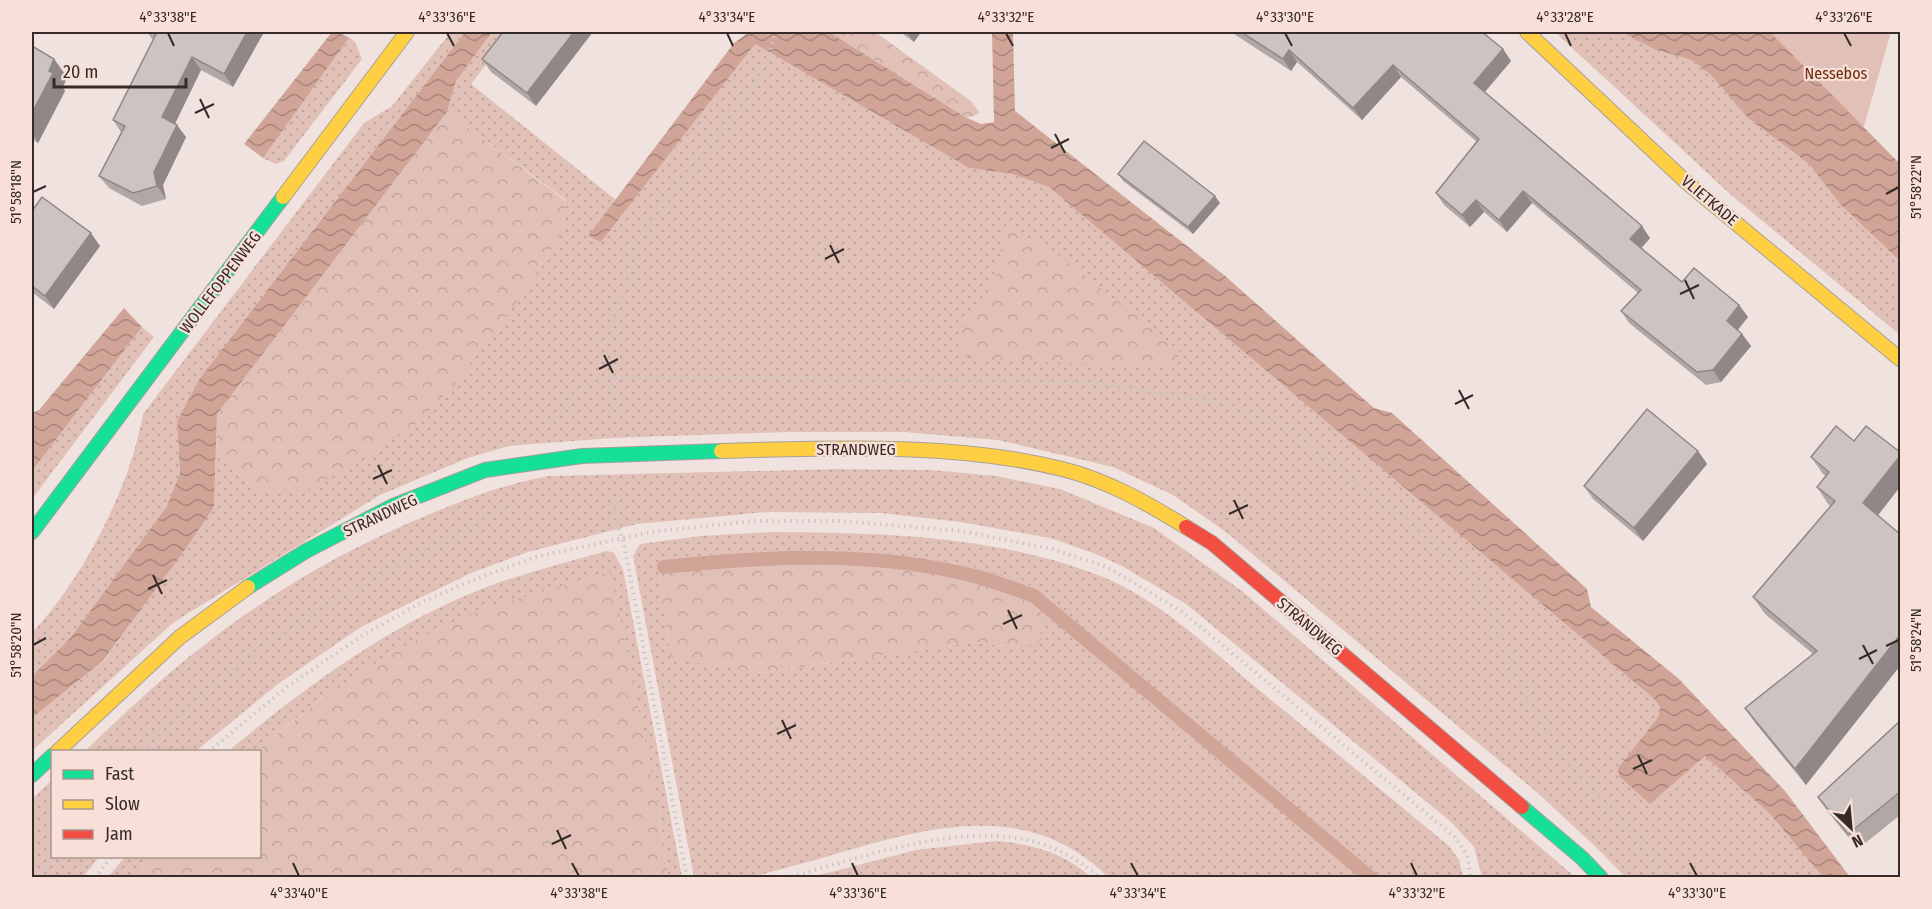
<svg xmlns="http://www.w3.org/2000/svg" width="1932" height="909" viewBox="0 0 1932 909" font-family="'Fira Sans Condensed',sans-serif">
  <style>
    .grass { fill: url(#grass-dots); fill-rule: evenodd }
    .forest { fill: url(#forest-crowns) }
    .park { fill: #e1c1b7 }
    .water { fill: url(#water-waves) }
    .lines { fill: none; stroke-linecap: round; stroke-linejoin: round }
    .stream { stroke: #d0a496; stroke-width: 14 }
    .fast-casing { stroke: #a89f9b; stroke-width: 16 }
    .slow-casing { stroke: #a89f9b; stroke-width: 16 }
    .jam-casing { stroke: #a89f9b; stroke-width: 16 }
    .path { stroke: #cbc6c4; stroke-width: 4; stroke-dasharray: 1.5 4.5; stroke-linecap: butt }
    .fast { stroke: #16e098; stroke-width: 14 }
    .slow { stroke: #ffcf43; stroke-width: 14 }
    .jam { stroke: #f24e42; stroke-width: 14 }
    .wall { fill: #b0a8a5 }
    .shaded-wall { fill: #908886 }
    .building { fill: #cdc3c0; stroke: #908886; stroke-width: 1.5 }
    .ticks { fill: none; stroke: #342b28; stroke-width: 2 }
    .labels { text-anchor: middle; stroke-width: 4.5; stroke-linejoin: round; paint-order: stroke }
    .park-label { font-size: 16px; fill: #6e280d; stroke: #f8dfd7 }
    .street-label { font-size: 16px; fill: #342b28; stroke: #f8dfd7 }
    .neatline { fill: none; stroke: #342b28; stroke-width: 2 }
    .ticks-label { font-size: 15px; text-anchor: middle; fill: #342b28 }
  </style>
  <defs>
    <pattern id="grass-dots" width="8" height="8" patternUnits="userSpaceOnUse" patternTransform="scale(1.5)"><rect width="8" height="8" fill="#e1c1b7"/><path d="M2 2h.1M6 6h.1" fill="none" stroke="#c2a69d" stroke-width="1.8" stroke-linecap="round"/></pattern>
    <pattern id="forest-crowns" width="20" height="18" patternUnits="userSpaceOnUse" patternTransform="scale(1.5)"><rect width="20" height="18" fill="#e1c1b7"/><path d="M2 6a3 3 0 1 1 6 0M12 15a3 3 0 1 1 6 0" fill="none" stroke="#c2a69d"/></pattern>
    <pattern id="water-waves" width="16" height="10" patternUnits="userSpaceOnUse" patternTransform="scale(1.5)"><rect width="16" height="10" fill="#d0a496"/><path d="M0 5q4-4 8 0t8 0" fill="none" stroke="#aa867a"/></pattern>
  </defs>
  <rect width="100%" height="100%" fill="#f0e3df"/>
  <g class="grass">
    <path d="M451,32H465L200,378L177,421L180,473L167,506L71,637L32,676V633C83,578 130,488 143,414L364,123L392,106Z"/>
    <path d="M492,32H511L471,84L616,200L589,236L601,242L755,44L969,168L1012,174L1049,187L1654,699L1660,707L1658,717L1618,768L1651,803L1705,756L1769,813L1823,877H1625L1599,850L1540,795L1226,532L1173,495L1113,467L998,440L904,432H789L612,438L509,446L468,458L380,495L174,622L32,751V718L104,661L214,507L216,455L256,490L525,291L563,231L566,200L447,112L456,81Z"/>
    <path d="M1555,32H1621L1654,49L1691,60L1710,74L1748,118L1809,164L1840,204L1900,261V335L1730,194Z"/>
    <path d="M349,38L355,42L362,59L284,161L276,164L263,158Z"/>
    <path d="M142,327L154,337L32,499V471Z"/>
    <path d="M840,469L932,470L996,476L1060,489L1154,528L1242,591L1575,877H1482L1474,847L1450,821L1186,604L1122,566L1096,554L1050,538L960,522L882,513L768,512L637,524L528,552L471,573L361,627L278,684L196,751L84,752C124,714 163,676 207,643C273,591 346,549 423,517C465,499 505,484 549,476Z"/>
    <path d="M772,532C883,533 993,535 1098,575C1157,598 1206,645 1253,685C1319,739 1384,792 1449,846L1459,860L1463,877H1108C1004,775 868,853 749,877C732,880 711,877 694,877L633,556L640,544L701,536ZM829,550L957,563L1022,648L973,642L762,673L671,658L658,563L701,556Z"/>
    <path d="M606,551L613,552L623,569L682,877H663L668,873L659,811L610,572L352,679L294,720L257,751L227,752C307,686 387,626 484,588C523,573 565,563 606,551Z"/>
    <path d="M52,780V856L99,857L83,877H32V799Z"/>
    <path d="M995,841C1031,843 1064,853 1091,877L808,878L916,850Z"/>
    <path d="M125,857H152L137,877H108Z"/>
  </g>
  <g class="forest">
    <path d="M829,32H875L971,101L980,113L967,118Z"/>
    <path d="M447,112L566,201L563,231L525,291L455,384L416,424L313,489L256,490L216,455L217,414Z"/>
    <path d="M1004,225L1056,253L1179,350L1178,363L1156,366L987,360L960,355L963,324L983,300L998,270Z"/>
    <path d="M829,550C900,557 979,557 1043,592L1041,640L1022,648L973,642L762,673L671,659L658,563L701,556Z"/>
    <path d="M611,572L659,811L668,873L663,877H137L152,857L260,856V752L257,751C307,709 362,668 421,637C479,606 548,591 611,572Z"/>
  </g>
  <path class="park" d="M1734,32H1891L1857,151Z"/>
  <g class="water">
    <path d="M332,32H338L349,38L263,158L244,144Z"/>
    <path d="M465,32H492L456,81L447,112L217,414L214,507L186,548L103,661L32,718V676L71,637L167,506L180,473L177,421L200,378Z"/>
    <path d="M749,32H829L967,118L981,124L994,122L992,32H1013L1015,111L1224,275L1374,408L1392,413L1587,589L1591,607L1679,679L1785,791L1850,877H1823L1769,813L1705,756L1650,804L1619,776L1618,768L1658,717L1660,707L1654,699L1049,187L1012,174L969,168L755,44L601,242L588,236L734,43Z"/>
    <path d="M1621,32H1770L1900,164V261L1840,204L1809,164L1748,118L1710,74L1691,60L1654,49Z"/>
    <path d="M124,308L142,327L32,471V413L39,410Z"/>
  </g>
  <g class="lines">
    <path class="stream" d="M664,567C768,556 879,550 982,578C999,583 1017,590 1034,596L1371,878"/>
    <g class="fast-casing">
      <g id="fast">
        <path d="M32,532L283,197"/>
        <path d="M248,587L306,551L393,506L485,470L582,456L721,451"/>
        <path d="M32,775L52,756"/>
        <path d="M1522,807L1582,858L1601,878"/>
      </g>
    </g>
    <g class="slow-casing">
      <g id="slow">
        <path d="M1527,32L1684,180L1900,359"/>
        <path d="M283,197L407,32"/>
        <path d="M721,451C831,448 955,442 1062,469C1107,480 1147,503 1186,527"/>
        <path d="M57,752L180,637L248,587"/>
      </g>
    </g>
    <g class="jam-casing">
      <path id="jam" d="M1186,527L1212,543L1522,807"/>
    </g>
    <g class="path">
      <path d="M609,415L611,366L606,347L639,238L756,84L766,67L775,32"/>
      <path d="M555,419L580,386L610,377H683L1087,382L1218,402L1281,424L1413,525L1472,574L1530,705L1563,756L1654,858L1666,878"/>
      <path d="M620,495L613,513L623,539L687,878"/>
      <path d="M142,752L155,737L261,646L353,590L506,509"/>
      <path d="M208,752L287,687L363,635L422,602L473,580L536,557L651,532L752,521H842L961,531L1052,549L1107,567L1181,611L1455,837L1467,855L1471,878"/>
      <path d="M39,878L56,856"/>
      <path d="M95,878L112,856"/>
      <path d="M786,878C883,853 1014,797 1099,878"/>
    </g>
    <use href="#fast" class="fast"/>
    <use href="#slow" class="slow"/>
    <use href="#jam" class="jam"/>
  </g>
  <g class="wall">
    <path d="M147,32H264L233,87L201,70L175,123L186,137L163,185L166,199L142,206L109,188L99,176L121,132L113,120L153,40Z"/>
    <path d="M503,32L536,106L491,72L482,59Z"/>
    <path d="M900,32H927H921L914,42Z"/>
    <path d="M1231,32H1482L1503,49L1511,61L1485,92L1650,238L1641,248L1682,282L1739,305L1748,317L1738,330L1742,334L1751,346L1721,382L1706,385L1629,323L1621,311L1638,293L1532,203L1507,232L1484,212L1470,227L1444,205L1436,193L1477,142L1401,77L1362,120L1297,62L1291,71Z"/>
    <path d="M32,46L54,59L67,77L63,87L65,91L38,143L32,139Z"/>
    <path d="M1118,174L1220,203L1193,234L1123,181Z"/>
    <path d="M32,211L100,246L54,309L32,292Z"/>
    <path d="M1836,426L1878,515L1806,785L1756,724L1745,708L1813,654L1765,614L1753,597L1831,506L1828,504L1817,487L1826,476L1823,474L1811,457Z"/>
    <path d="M1698,451L1707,464L1643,541L1593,499L1584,486Z"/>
    <path d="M1900,721V815L1858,849L1828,812L1818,797Z"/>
  </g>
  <g class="shaded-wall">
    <path d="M247,32H264L233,87L224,74Z"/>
    <path d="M574,32H593L536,106L527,93Z"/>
    <path d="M906,32H921L914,42Z"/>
    <path d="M1503,49L1511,61L1482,95L1474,83Z"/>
    <path d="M1289,50L1297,62L1291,71L1283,59Z"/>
    <path d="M192,57L201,70L172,130L162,117Z"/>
    <path d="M54,59L67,77L63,87L65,91L38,143L32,133V113Z"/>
    <path d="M1393,65L1401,77L1362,120L1353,108Z"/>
    <path d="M177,125L186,137L163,185L166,199L157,186L154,172Z"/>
    <path d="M1523,191L1532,203L1507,232L1499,220Z"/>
    <path d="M1215,196L1220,203L1193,234L1188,227Z"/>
    <path d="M1476,200L1484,212L1470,227L1462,215Z"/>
    <path d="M1642,226L1650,238L1638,252L1630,239Z"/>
    <path d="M91,233L100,246L54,309L45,296Z"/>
    <path d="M1739,305L1748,317L1735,333L1727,321Z"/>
    <path d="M1742,334L1751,346L1721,382L1713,370Z"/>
    <path d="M1698,451L1707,464L1643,541L1634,528Z"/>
    <path d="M1900,456V487L1875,519L1863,503Z"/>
    <path d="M1900,635V666L1806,785L1795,769Z"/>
  </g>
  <g class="building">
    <path d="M152,32H247L224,74L192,57L162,117L177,125L154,172L157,186L133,193L99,176L125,126L113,120L156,34Z"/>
    <path d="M503,32H574L527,93L482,59Z"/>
    <path d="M1241,32H1482L1503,49L1474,83L1642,226L1630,239L1682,282L1694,268L1739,305L1727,321L1742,334L1713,370L1697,372L1621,311L1641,290L1523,191L1499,220L1476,200L1462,215L1436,193L1479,139L1393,65L1353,108L1289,50L1283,59Z"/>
    <path d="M32,46L54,59L49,71L53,73L32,113Z"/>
    <path d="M1144,141L1215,196L1188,227L1118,174Z"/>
    <path d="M42,197L91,233L45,296L32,286V211Z"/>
    <path d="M1647,409L1698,451L1634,528L1584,486Z"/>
    <path d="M1836,426L1854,441L1866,426L1900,452V456L1863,503L1900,534V635L1795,769L1745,708L1817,651L1753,597L1835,501L1817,487L1829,472L1811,457Z"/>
    <path d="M1900,721V792L1848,834L1818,797Z"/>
  </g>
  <path class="ticks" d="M168,33L174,46M447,33L454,46M727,33L733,46M1006,33L1013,46M1285,33L1292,46M1565,33L1571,46M1844,33L1851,46M200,99L209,118M195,113L214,104M1055,134L1065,153M1051,148L1069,139M33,192L46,186M1886,194L1899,187M830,245L839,263M825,259L844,249M1685,280L1694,299M1680,294L1699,285M604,355L613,373M599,369L618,359M1459,390L1469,409M1455,404L1473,395M378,465L387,484M373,479L392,470M1234,500L1243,519M1229,514L1248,505M153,575L162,594M148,589L167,580M1008,610L1017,629M1003,624L1022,615M33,645L46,638M1863,645L1873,664M1886,646L1899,640M1859,659L1877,650M782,720L791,739M777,734L796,725M1638,755L1647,774M1633,769L1652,760M557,830L566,849M552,844L571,835M293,863L299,876M572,863L579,876M852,863L858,876M1131,863L1138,876M1411,863L1417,876M1690,863L1697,876"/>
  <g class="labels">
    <g class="park-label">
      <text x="1836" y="79">Nessebos</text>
    </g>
    <g class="street-label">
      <text transform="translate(1710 200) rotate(40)" y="6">VLIETKADE</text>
      <text transform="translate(220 282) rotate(-53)" y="6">WOLLEFOPPENWEG</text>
      <text x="856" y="455">STRANDWEG</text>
      <text transform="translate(380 515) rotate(-25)" y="6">STRANDWEG</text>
      <text transform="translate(1310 626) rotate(40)" y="6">STRANDWEG</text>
    </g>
  </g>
  <rect width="1932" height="909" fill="none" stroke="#f8dfd7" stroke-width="66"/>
  <rect x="51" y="750" width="210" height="108" fill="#f8dfd7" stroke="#aa9791" stroke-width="1.5"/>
  <rect x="63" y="770" width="30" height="9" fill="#16e098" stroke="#aa9791" stroke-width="1.5"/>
  <text x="105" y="780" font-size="18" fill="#342b28">Fast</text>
  <rect x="63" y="800" width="30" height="9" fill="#ffcf43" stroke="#aa9791" stroke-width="1.5"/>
  <text x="105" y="810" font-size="18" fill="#342b28">Slow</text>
  <rect x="63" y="830" width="30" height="9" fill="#f24e42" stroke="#aa9791" stroke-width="1.5"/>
  <text x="105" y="840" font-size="18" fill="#342b28">Jam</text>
  <g transform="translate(1851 828) rotate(154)" stroke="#f8dfd7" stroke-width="4.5" paint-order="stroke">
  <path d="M0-4.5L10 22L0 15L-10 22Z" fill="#342b28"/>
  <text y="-9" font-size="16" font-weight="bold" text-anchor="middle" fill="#342b28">N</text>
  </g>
  <path d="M54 78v9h132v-9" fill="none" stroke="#342b28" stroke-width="3"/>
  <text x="63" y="78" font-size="18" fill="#342b28" stroke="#f8dfd7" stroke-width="4.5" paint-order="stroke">20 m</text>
  <rect x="33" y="33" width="1866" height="843" class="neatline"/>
  <g class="ticks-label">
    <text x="168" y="22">4°33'38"E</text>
    <text x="447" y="22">4°33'36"E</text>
    <text x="727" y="22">4°33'34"E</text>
    <text x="1006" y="22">4°33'32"E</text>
    <text x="1285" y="22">4°33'30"E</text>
    <text x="1565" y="22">4°33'28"E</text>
    <text x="1844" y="22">4°33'26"E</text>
    <text transform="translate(1916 187) rotate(-90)" y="5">51°58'22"N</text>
    <text transform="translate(16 192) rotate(-90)" y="5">51°58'18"N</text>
    <text transform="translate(1916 640) rotate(-90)" y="5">51°58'24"N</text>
    <text transform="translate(16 645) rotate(-90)" y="5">51°58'20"N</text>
    <text x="299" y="898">4°33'40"E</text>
    <text x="579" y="898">4°33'38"E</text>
    <text x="858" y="898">4°33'36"E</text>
    <text x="1138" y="898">4°33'34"E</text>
    <text x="1417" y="898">4°33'32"E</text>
    <text x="1697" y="898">4°33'30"E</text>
  </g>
</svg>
